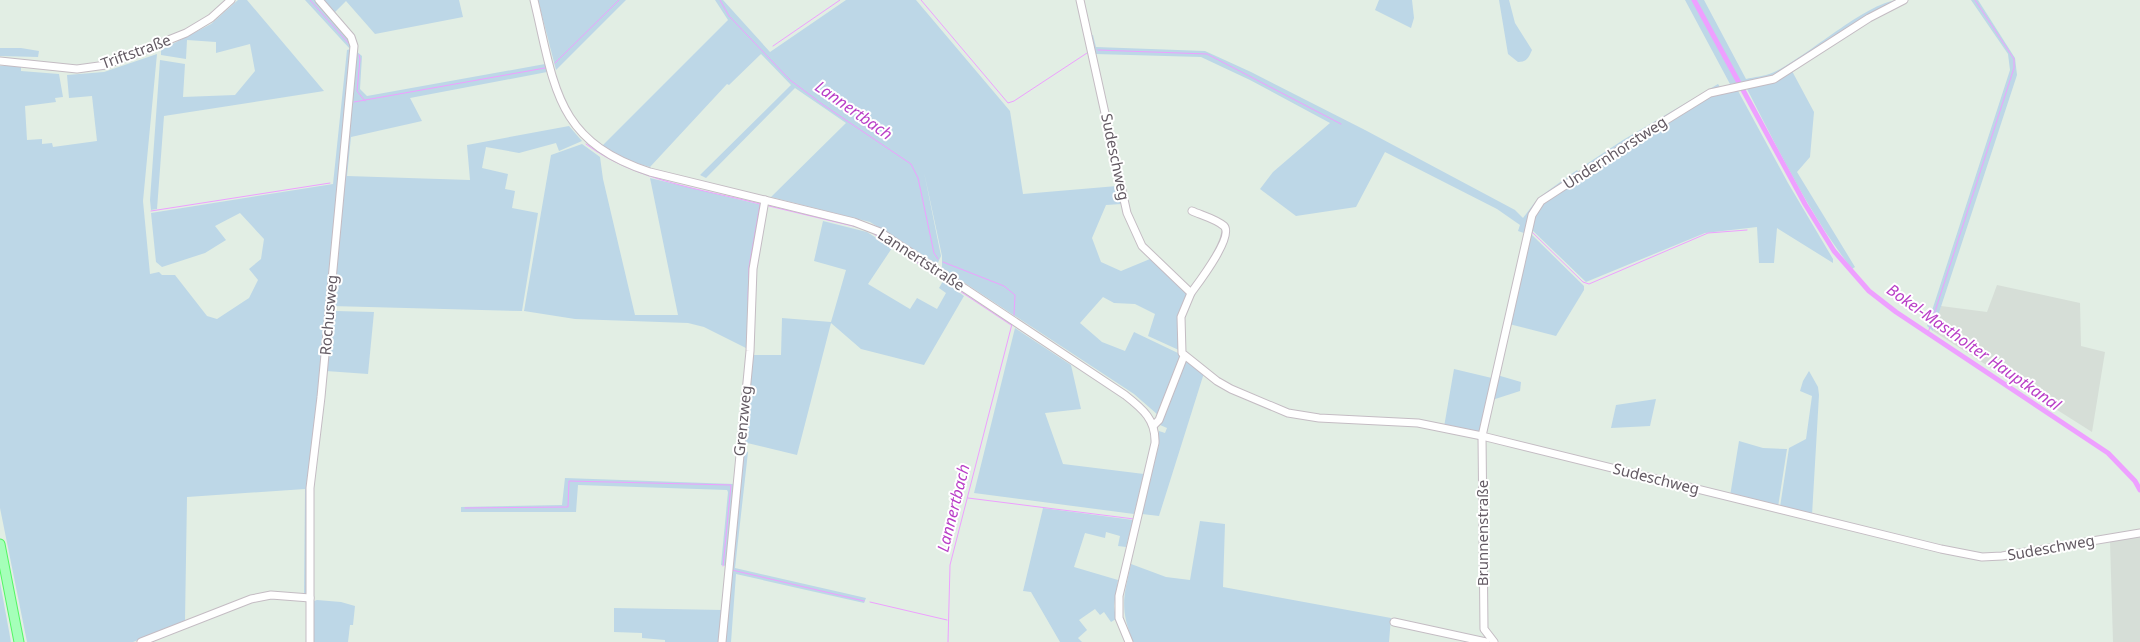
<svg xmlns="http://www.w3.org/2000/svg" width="2140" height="642" viewBox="0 0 2140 642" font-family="'Noto Sans',sans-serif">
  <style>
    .industrial { fill: #d6ded7 }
    .green { fill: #bdd7e7 }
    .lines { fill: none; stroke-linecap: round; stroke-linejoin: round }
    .stream { stroke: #eea0ff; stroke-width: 1 }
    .canal { stroke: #eea0ff; stroke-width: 5 }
    .minor-casing { stroke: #c4bcc3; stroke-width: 9 }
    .major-casing { stroke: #52f763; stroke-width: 11 }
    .minor { stroke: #fff; stroke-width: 7 }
    .major { stroke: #a5ffb9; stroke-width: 9 }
    .labels { text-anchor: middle; stroke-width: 4; stroke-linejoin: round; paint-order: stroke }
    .street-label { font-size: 15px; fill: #635a63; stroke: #fff }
    .water-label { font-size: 16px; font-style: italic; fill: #b93ec7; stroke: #fff }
  </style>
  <rect width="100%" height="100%" fill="#e2eee4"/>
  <g class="industrial">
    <path d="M1997,285L2080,303L2081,346L2105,352L2092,432L1933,331L1941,306L1987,312Z"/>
    <path d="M2140,537V642H2113L2110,541Z"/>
  </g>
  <g class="green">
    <path d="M238,0H247L324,91L164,116L157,209L151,210L150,200L160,60L185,64L183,97L235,95L255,71L250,44L216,53V42L187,40L186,59L161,55V50L211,24Z"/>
    <path d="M305,0H315L348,38L356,51L362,56L360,89L367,96L545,64L547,72L410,98L422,121L351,137L347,176L470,180L467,145L569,126L582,141L559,151L556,143L519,153L486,147L482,168L508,174L505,189L515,191L512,208L538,213L522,311L331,306L315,434L306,595H304L305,489L187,497L185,621L133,642H27L0,508V66H21V71L59,74L63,97L55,98L56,102L25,106L27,140L42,139V144L52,143L53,147L97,141L92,96L69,98L67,75L104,72L157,54L143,201L150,274L159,272L162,275H175L207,316L217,319L249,298L258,280L249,269L261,259L264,239L240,213L215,226L226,240L205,253L162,267L156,262L151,213L333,184L347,50L350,49Z"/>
    <path d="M322,0H459L463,17L375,34L346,1L333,14Z"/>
    <path d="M538,0H626L556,70Z"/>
    <path d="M715,0H723L770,52L846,0H916L1010,111L1023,194L1117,186L1121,204L1106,205L1092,238L1101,262L1121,271L1150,259L1188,292L1183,306L1181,351L1148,336L1155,314L1135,304L1114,303L1103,297L1080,323L1102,342L1125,351L1134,332L1180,354L1179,364L1158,415L1134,394L942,268V256L924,172L941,256L936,267L934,262L870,222L771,197L846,123L795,88L706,178L700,175L791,85L761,54L729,85L727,84L650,167L629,161L602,146L728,20Z"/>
    <path d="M1379,0H1412L1414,18L1411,28L1375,10Z"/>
    <path d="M1499,0H1509L1515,23L1532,50C1529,57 1527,62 1518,62L1508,54Z"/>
    <path d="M1685,0H1704L1746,79C1754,77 1765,76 1772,73C1805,59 1868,0 1900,0L1773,77L1730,84Z"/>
    <path d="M1971,0H1978L2015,58L2017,75L1933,331L1927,326L2010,70L2008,54Z"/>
    <path d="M1090,35H1093L1096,47L1205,51L1251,72L1365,130L1515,210L1523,218L1538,198L1577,170L1580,174L1541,201L1527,234L1518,231L1520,225L1497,209L1385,152L1356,207L1296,216L1260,189L1273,172L1330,123L1250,80L1201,57L1095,54Z"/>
    <path d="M0,48H21L39,51L38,57L0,56Z"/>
    <path d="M1792,71L1814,112L1810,157L1797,172L1855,267L1852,269C1809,214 1778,149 1746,87Z"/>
    <path d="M1718,84L1720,87L1586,171L1582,167L1623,140Z"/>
    <path d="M1737,89L1788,183L1833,259V263L1777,228L1774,263H1759L1757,227L1705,233L1586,282L1531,229L1533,216L1542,203L1711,94Z"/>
    <path d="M582,144L600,157L603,179L635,315H678L650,178L762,205L749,346L746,348L704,327L688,323L575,319L524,311L551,155Z"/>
    <path d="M823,221L867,232L892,248L868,284L910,309L917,298L937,309L946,293L939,288L943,281L964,296L924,365L861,349L831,323L797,455L743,442L751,355H781L782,318L831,322L846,270L814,261Z"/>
    <path d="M1530,233L1584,286V290L1556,336L1509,324Z"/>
    <path d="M336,311L374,312L368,374L326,371L332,313Z"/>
    <path d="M1015,328L1071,365L1081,409L1045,413L1063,464L1144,474L1134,514L974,493Z"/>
    <path d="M1188,361L1204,373L1159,516L1142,514L1159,444V431L1165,433L1167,428L1160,425L1161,420L1184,362Z"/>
    <path d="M1454,369L1496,379L1497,375L1521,382L1520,391L1489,401L1482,435L1444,427Z"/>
    <path d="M1809,371L1818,387L1819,395L1812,515L1780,507L1789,448L1806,439L1812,396L1800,391L1803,381Z"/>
    <path d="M1656,399L1650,426L1611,428L1616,405Z"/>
    <path d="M1739,441L1763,448L1787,449L1778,507L1730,496Z"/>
    <path d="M742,450L748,452L735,568L866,598L864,603L736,574L731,642H724Z"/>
    <path d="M565,478L734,484L726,566L721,565L728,492L727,490L578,485L576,512H461V507L562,505Z"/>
    <path d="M1043,508L1133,520L1126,547L1118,546L1120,536L1106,532L1105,538L1085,533L1074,567L1118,580L1114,606L1116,619L1111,622L1104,612L1100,615L1095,609L1079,620L1087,630L1078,638L1082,642H1060L1031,592L1023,591Z"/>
    <path d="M1200,521L1225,524L1223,587L1391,618L1389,642H1133C1120,608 1123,599 1131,564L1166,577L1190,580Z"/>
    <path d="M0,582L11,642H0Z"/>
    <path d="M317,600L341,602L355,606L353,625H350L348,642H314V601Z"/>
    <path d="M614,608L723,610L720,642H665V640L642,638V633L614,632Z"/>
  </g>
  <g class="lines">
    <g class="stream">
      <path d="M310,0L351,46"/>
      <path d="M720,0L729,16L790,80L822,104L911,164L918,178L934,253L938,259"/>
      <path d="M921,0L1008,103L1014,101L1087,53"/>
      <path d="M773,46L840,0"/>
      <path d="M1098,50L1207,54L1341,124"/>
      <path d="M359,55L360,59L357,91L365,101"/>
      <path d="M555,63L619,0"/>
      <path d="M354,102L545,68"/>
      <path d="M586,144C635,181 702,189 760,204L749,267L748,300"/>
      <path d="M769,206L861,228"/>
      <path d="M151,211L330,183"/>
      <path d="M871,232L1011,325"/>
      <path d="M1532,232L1583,282L1589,284L1708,233L1747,230"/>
      <path d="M943,262L1004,286L1015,295L1014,315"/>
      <path d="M1928,333L2014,68V59L1975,0"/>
      <path d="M968,498L1134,519"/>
      <path d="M465,508L568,507L569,481L731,485L723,566"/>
      <path d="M732,570L864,601"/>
      <path d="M870,602L947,620"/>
      <path d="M948,642L950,565L1012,324"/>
    </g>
    <path class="canal" d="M1694,0L1805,204L1834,251L1869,291L1896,312L2108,453L2135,481L2140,490"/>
    <g class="minor-casing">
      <g id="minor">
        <path d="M534,0C555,87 555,141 650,172L854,222L880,232L1125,395C1143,409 1156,420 1155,443L1119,596V618L1129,642"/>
        <path d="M1080,0L1127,213L1142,246L1191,293L1181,317L1182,353L1217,381L1231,389L1288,413L1319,418L1418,423L1482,436L1941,549L1982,557L2002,556L2140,533"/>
        <path d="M0,61L77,69L106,65L186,33L211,18L231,0"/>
        <path d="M1191,293C1199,282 1234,236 1224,226C1216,219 1201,215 1192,211"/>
        <path d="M1154,425L1159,420L1184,356"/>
        <path d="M1394,622L1486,642"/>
        <path d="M141,642L251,599L271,595L310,598"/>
        <path d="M310,642V488L321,397L354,46L351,37L319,0"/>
        <path d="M722,642L750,351L753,269L765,200"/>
        <path d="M1494,642L1484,629L1482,436L1532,215L1541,201L1650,130L1710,93L1774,79L1869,18L1904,0"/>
      </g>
    </g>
    <g class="major-casing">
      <path id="major" d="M0,544L19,642"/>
    </g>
    <use href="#minor" class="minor"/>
    <use href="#major" class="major"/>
  </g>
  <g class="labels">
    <g class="street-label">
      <text transform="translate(136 52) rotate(-20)" y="5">Triftstraße</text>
      <text transform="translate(1615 153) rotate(-33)" y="5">Undernhorstweg</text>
      <text transform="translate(1115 157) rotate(78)" y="5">Sudeschweg</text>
      <text transform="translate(921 260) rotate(33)" y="5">Lannertstraße</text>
      <text transform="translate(329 315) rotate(-85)" y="5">Rochusweg</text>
      <text transform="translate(743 421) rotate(-84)" y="5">Grenzweg</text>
      <text transform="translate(1656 479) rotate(14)" y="5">Sudeschweg</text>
      <text transform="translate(1483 533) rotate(-90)" y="5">Brunnenstraße</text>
      <text transform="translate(2051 548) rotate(-10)" y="5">Sudeschweg</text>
    </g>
    <g class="water-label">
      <text transform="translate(854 110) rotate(35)" y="6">Lannertbach</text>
      <text transform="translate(1974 347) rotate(35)" y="6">Bokel-Mastholter Hauptkanal</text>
      <text transform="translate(953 508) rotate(-76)" y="6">Lannertbach</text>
    </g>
  </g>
</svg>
